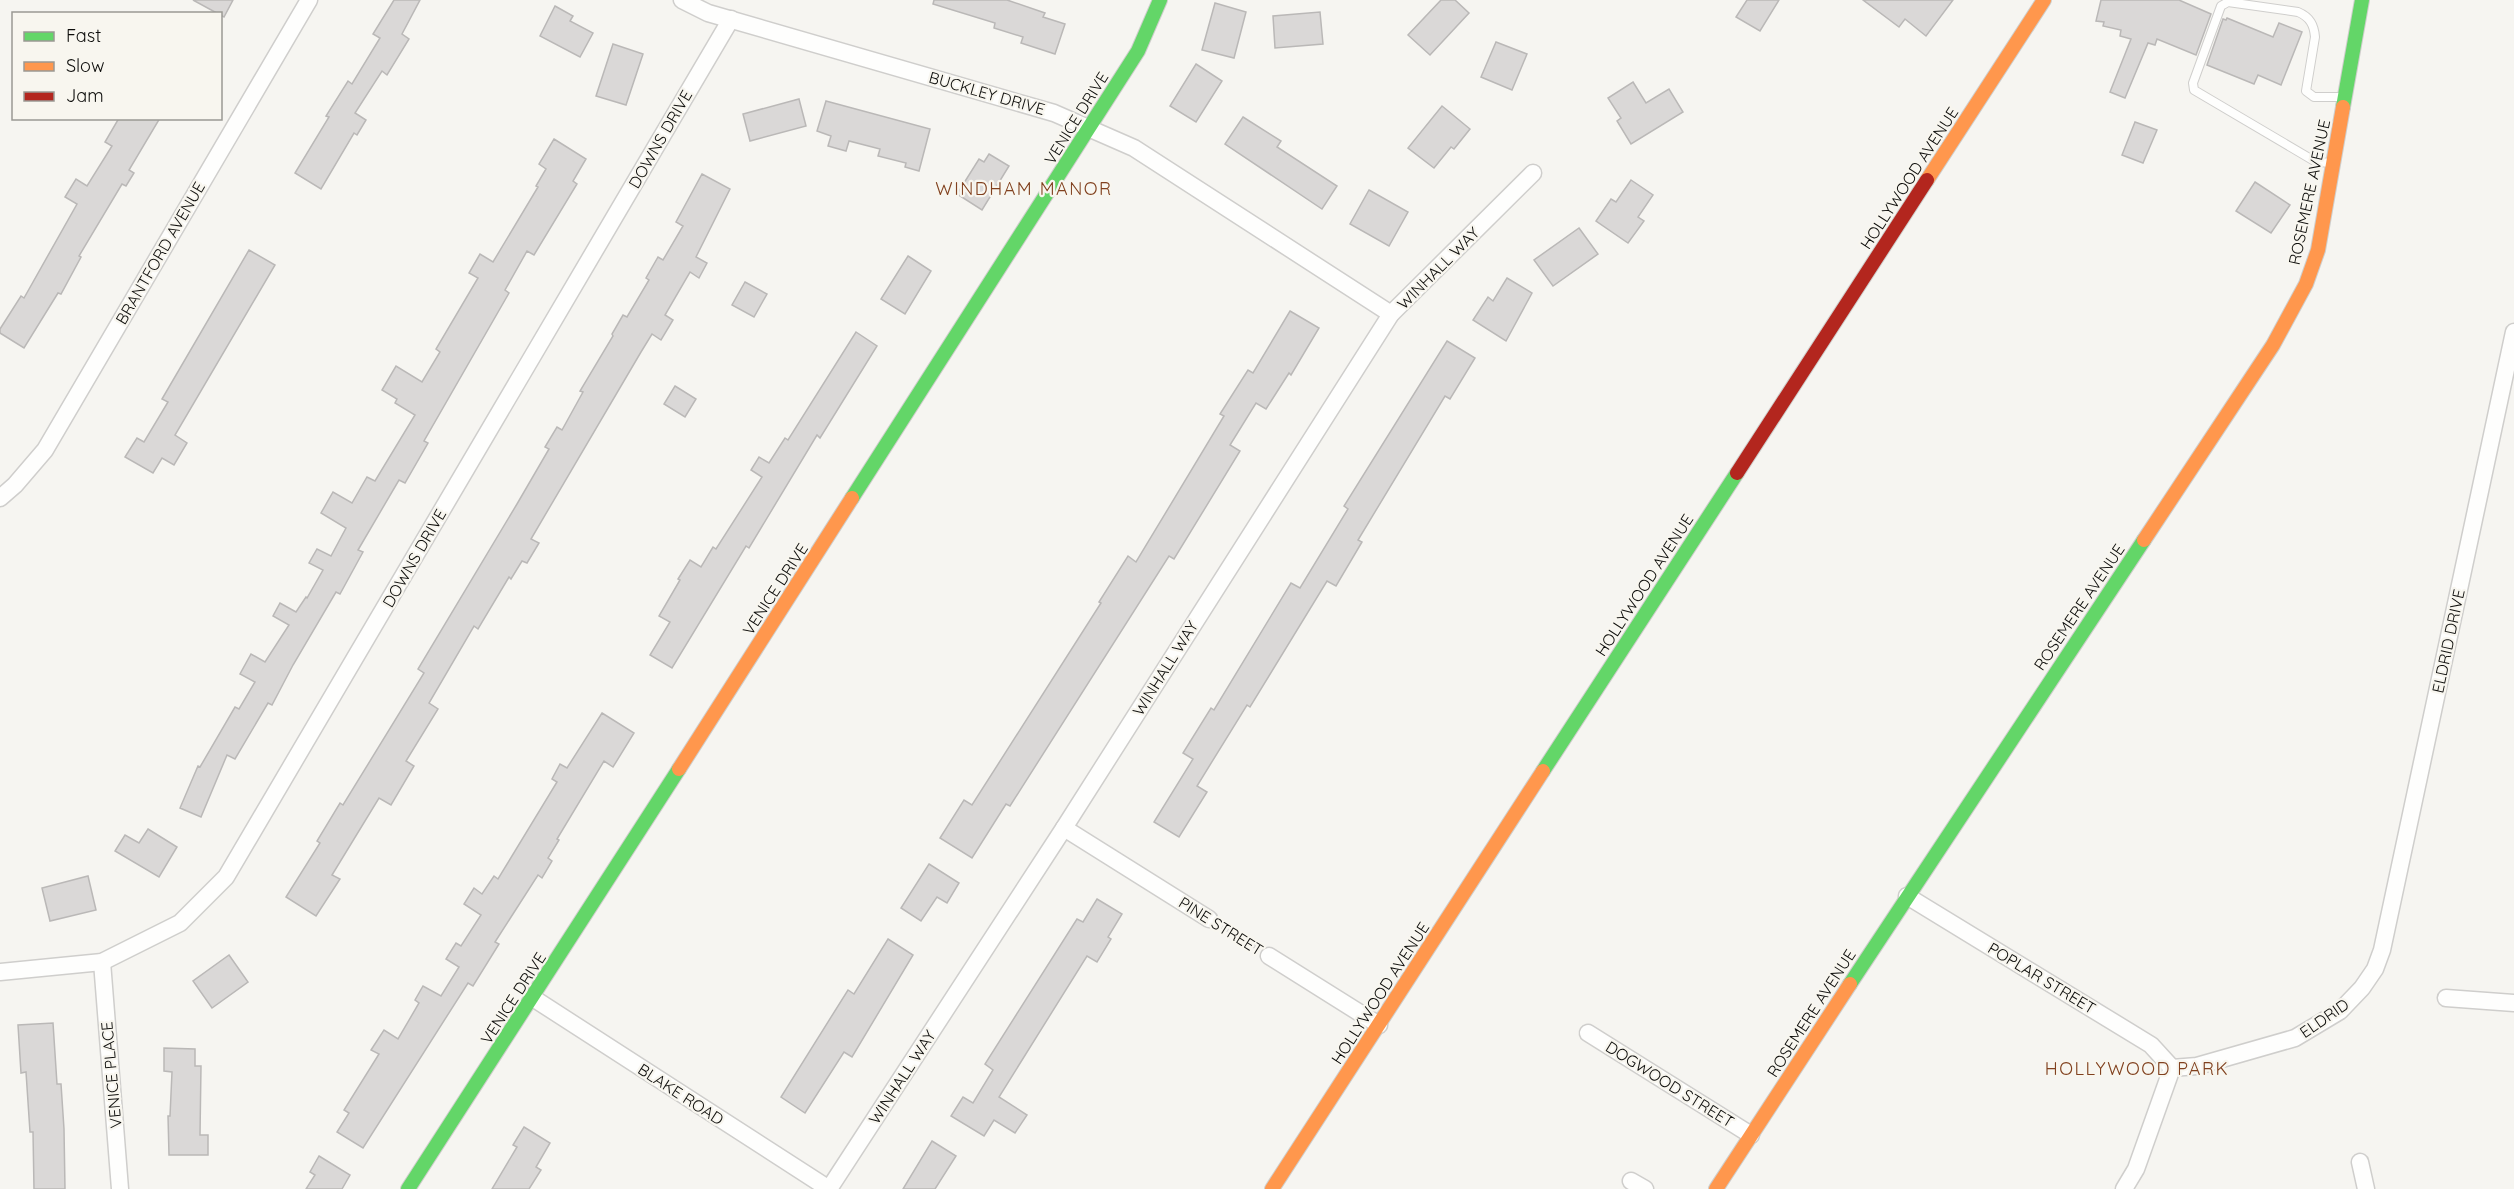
<svg xmlns="http://www.w3.org/2000/svg" width="2514" height="1189" viewBox="0 0 2514 1189" font-family="Quicksand,sans-serif">
  <style>
    .building { fill: #dad8d7; stroke: #bab8b7; stroke-width: 1.5 }
    .lines { fill: none; stroke-linecap: round; stroke-linejoin: round }
    .lane-casing { stroke: #cfcecc; stroke-width: 10 }
    .street-casing { stroke: #cfcecc; stroke-width: 19 }
    .fast-casing { stroke: #cfcecc; stroke-width: 16 }
    .slow-casing { stroke: #cfcecc; stroke-width: 16 }
    .jam-casing { stroke: #cfcecc; stroke-width: 16 }
    .path { stroke: #d9d9d8; stroke-width: 4; stroke-dasharray: 3 3; stroke-linecap: butt }
    .lane { stroke: #fefefd; stroke-width: 8 }
    .street { stroke: #fefefd; stroke-width: 16 }
    .fast { stroke: #63d668; stroke-width: 14 }
    .slow { stroke: #ff974d; stroke-width: 14 }
    .jam { stroke: #b3261e; stroke-width: 14 }
    .labels { text-anchor: middle; stroke-width: 4.5; stroke-linejoin: round; paint-order: stroke }
    .street-label { font-size: 16px; fill: #0d0d0b; stroke: #f8f6ef }
    .neighbourhood-label { font-size: 18px; letter-spacing: 1.5px; fill: #81411f; stroke: #f8f6ef }
  </style>
  <rect width="100%" height="100%" fill="#f6f5f1"/>
  <g class="building">
    <path d="M193,0H233L224,17Z"/>
    <path d="M394,0H420L402,34L409,39L387,75L382,71L355,113L366,120L357,135L354,133L321,189L295,173L329,117L326,116L348,81L352,84L380,38L373,34Z"/>
    <path d="M934,0H1007L1045,13L1043,17L1065,24L1055,54L1021,43L1023,37L994,28L995,23L933,4Z"/>
    <path d="M1441,0H1455L1469,13L1430,55L1408,35Z"/>
    <path d="M1747,0H1779L1760,31L1736,17Z"/>
    <path d="M1863,0H1953L1926,36L1905,19L1899,27Z"/>
    <path d="M2101,0H2179L2211,14L2196,55L2157,39L2155,45L2148,43L2125,98L2110,92L2131,39L2120,36L2121,30L2103,26L2104,22L2096,21Z"/>
    <path d="M1215,3L1246,12L1234,58L1202,50Z"/>
    <path d="M555,6L573,16L570,21L593,33L580,57L540,36Z"/>
    <path d="M1320,12L1323,44L1275,48L1273,16Z"/>
    <path d="M2227,18L2273,37L2279,23L2302,32L2281,85L2258,75L2254,84L2207,65L2223,19L2226,20Z"/>
    <path d="M1496,42L1527,54L1512,90L1481,77Z"/>
    <path d="M613,44L643,54L626,105L596,96Z"/>
    <path d="M1196,64L1222,81L1196,122L1170,106Z"/>
    <path d="M1633,82L1646,103L1669,89L1683,112L1631,144L1617,121L1621,118L1608,98Z"/>
    <path d="M799,99L806,126L750,141L743,114Z"/>
    <path d="M826,101L930,129L919,171L905,167L906,163L878,156L880,149L849,141L846,151L828,146L831,136L817,131Z"/>
    <path d="M1442,106L1470,129L1454,149L1451,147L1434,168L1408,148Z"/>
    <path d="M1243,117L1281,141L1277,147L1337,186L1322,209L1225,144Z"/>
    <path d="M119,118H160L129,170L134,173L126,186L122,184L79,256L81,257L61,294L58,293L24,348L0,333V329L21,296L24,298L77,204L65,197L76,179L87,186L112,146L105,142Z"/>
    <path d="M2135,122L2157,130L2143,163L2122,155Z"/>
    <path d="M554,139L586,159L573,181L577,184L534,255L527,251L505,290L509,293L424,441L428,443L405,483L399,480L358,550L363,552L340,594L336,592L293,665L272,705L268,703L235,759L227,755L201,817L180,808L198,766L200,767L235,707L239,709L255,682L240,674L251,654L265,662L289,625L273,616L280,603L296,612L306,597L307,598L323,570L309,563L317,549L331,556L346,528L321,513L333,492L352,503L367,477L375,481L415,415L395,403L397,399L382,390L396,366L422,382L440,352L436,349L478,278L469,273L480,254L493,262L538,187L536,186L546,169L539,164Z"/>
    <path d="M989,154L1009,166L982,210L957,194L979,159L984,162Z"/>
    <path d="M702,174L730,189L696,257L707,263L699,278L690,272L665,315L673,320L661,340L652,334L641,352L531,539L539,543L527,563L522,561L511,579L509,577L478,629L474,626L429,703L438,709L406,761L414,766L391,805L379,798L332,875L340,879L316,916L286,897L320,843L317,841L340,803L343,805L424,673L418,669L517,504L549,449L545,447L557,427L562,430L583,392L580,391L613,336L612,334L623,315L627,317L649,280L646,278L658,257L663,260L683,226L676,222Z"/>
    <path d="M1631,180L1653,195L1638,217L1644,221L1628,243L1596,221L1611,199L1616,202Z"/>
    <path d="M2255,182L2290,205L2271,233L2236,211Z"/>
    <path d="M1369,190L1408,212L1389,246L1350,224Z"/>
    <path d="M1579,228L1598,254L1553,286L1534,260Z"/>
    <path d="M249,250L275,265L175,435L187,443L174,465L162,458L153,473L125,457L137,438L144,442L168,402L162,399Z"/>
    <path d="M908,256L931,271L905,314L881,299Z"/>
    <path d="M1507,278L1532,293L1506,341L1473,320L1488,297L1493,301Z"/>
    <path d="M745,282L767,294L754,317L732,305Z"/>
    <path d="M1290,311L1319,328L1291,375L1289,373L1266,409L1256,403L1230,445L1240,451L1174,559L1169,556L1010,806L1006,804L972,858L940,838L964,800L972,805L1101,603L1099,602L1128,556L1136,562L1224,416L1220,414L1248,370L1253,373Z"/>
    <path d="M856,332L877,346L820,438L817,435L749,548L746,546L672,668L650,655L670,622L659,616L680,580L678,579L690,560L701,567L713,547L716,549L762,477L751,470L759,457L769,463L785,438L788,440Z"/>
    <path d="M1447,341L1475,358L1450,399L1445,396L1358,540L1362,542L1336,586L1327,581L1250,707L1247,705L1197,786L1207,792L1179,837L1154,822L1193,759L1183,753L1211,708L1214,710L1291,583L1300,588L1348,509L1344,506Z"/>
    <path d="M675,386L696,399L685,417L664,404Z"/>
    <path d="M602,713L634,733L613,767L604,761L557,839L559,840L548,858L552,861L542,878L538,875L495,942L499,944L473,986L468,983L363,1148L337,1132L349,1113L344,1110L379,1054L371,1050L384,1030L398,1039L419,1003L415,1000L423,986L441,996L459,967L446,959L456,943L461,946L481,915L464,904L474,888L482,894L494,876L498,879L557,782L552,779L560,764L567,768Z"/>
    <path d="M148,829L177,847L159,877L115,851L125,835L139,843Z"/>
    <path d="M929,864L959,883L947,903L937,897L921,921L901,908Z"/>
    <path d="M88,876L96,910L50,921L42,888Z"/>
    <path d="M1097,899L1122,914L1108,937L1111,939L1097,962L1087,956L999,1097L1027,1115L1015,1133L994,1120L984,1136L951,1116L963,1097L973,1103L993,1070L985,1064L1077,919L1083,922Z"/>
    <path d="M888,939L913,955L852,1057L844,1052L805,1113L781,1097L848,990L854,994Z"/>
    <path d="M229,955L248,982L212,1008L193,981Z"/>
    <path d="M53,1023L57,1084H61L64,1129L65,1189H34L33,1132H30L26,1072L21,1073L18,1025Z"/>
    <path d="M164,1048L195,1049V1066H201L200,1135H208V1155H169L168,1116H170L172,1072L164,1071Z"/>
    <path d="M524,1127L550,1143L536,1167L541,1170L529,1189H492L517,1147L513,1145Z"/>
    <path d="M932,1141L956,1156L935,1189H903Z"/>
    <path d="M319,1156L350,1175L342,1189H306L315,1175L310,1172Z"/>
  </g>
  <g class="lines">
    <g class="lane-casing">
      <path id="lane" d="M2333,163L2316,162L2194,90L2193,83L2221,6L2228,2L2298,12C2310,17 2314,25 2315,37L2306,91L2314,97H2343"/>
    </g>
    <g class="street-casing">
      <g id="street">
        <path d="M682,0L708,13L1054,113L1134,148L1391,314"/>
        <path d="M0,498L15,485L45,450L309,0"/>
        <path d="M1064,828L1209,919"/>
        <path d="M1907,896L2151,1045L2172,1068"/>
        <path d="M1269,956L1379,1025"/>
        <path d="M102,962L120,1189"/>
        <path d="M0,972L102,962L180,923L226,877L731,19"/>
        <path d="M533,998L829,1189"/>
        <path d="M2446,998L2514,1003"/>
        <path d="M1588,1033L1751,1135"/>
        <path d="M2172,1068L2197,1066L2295,1038L2340,1011L2362,988L2375,969L2382,950L2514,332"/>
        <path d="M2360,1162L2366,1189"/>
        <path d="M1631,1181L1645,1189"/>
        <path d="M829,1189L1064,828L1391,314L1533,173"/>
        <path d="M2124,1189L2136,1169L2172,1068"/>
      </g>
    </g>
    <g class="fast-casing">
      <g id="fast">
        <path d="M2343,107L2362,0"/>
        <path d="M852,498L1138,51L1160,0"/>
        <path d="M1543,771L1737,473"/>
        <path d="M1850,984L2144,540"/>
        <path d="M408,1189L679,769"/>
      </g>
    </g>
    <g class="slow-casing">
      <g id="slow">
        <path d="M1927,180L2044,0"/>
        <path d="M2144,540L2273,345L2306,284L2318,250L2343,107"/>
        <path d="M679,769L852,498"/>
        <path d="M1272,1189L1543,771"/>
        <path d="M1716,1189L1850,984"/>
      </g>
    </g>
    <g class="jam-casing">
      <path id="jam" d="M1737,473L1927,180"/>
    </g>
    <path class="path" d="M1222,927L1257,948"/>
    <use href="#lane" class="lane"/>
    <use href="#street" class="street"/>
    <use href="#fast" class="fast"/>
    <use href="#slow" class="slow"/>
    <use href="#jam" class="jam"/>
  </g>
  <g class="labels">
    <g class="street-label">
      <text transform="translate(987 93) rotate(16)" y="6">BUCKLEY DRIVE</text>
      <text transform="translate(1076 118) rotate(-58)" y="6">VENICE DRIVE</text>
      <text transform="translate(660 139) rotate(-60)" y="6">DOWNS DRIVE</text>
      <text transform="translate(1909 178) rotate(-57)" y="6">HOLLYWOOD AVENUE</text>
      <text transform="translate(2309 192) rotate(-78)" y="6">ROSEMERE AVENUE</text>
      <text transform="translate(160 253) rotate(-60)" y="6">BRANTFORD AVENUE</text>
      <text transform="translate(1438 268) rotate(-45)" y="6">WINHALL WAY</text>
      <text transform="translate(414 558) rotate(-60)" y="6">DOWNS DRIVE</text>
      <text transform="translate(1644 585) rotate(-57)" y="6">HOLLYWOOD AVENUE</text>
      <text transform="translate(775 589) rotate(-57)" y="6">VENICE DRIVE</text>
      <text transform="translate(2079 607) rotate(-56)" y="6">ROSEMERE AVENUE</text>
      <text transform="translate(2448 641) rotate(-78)" y="6">ELDRID DRIVE</text>
      <text transform="translate(1165 668) rotate(-58)" y="6">WINHALL WAY</text>
      <text transform="translate(1221 926) rotate(32)" y="6">PINE STREET</text>
      <text transform="translate(2042 978) rotate(31)" y="6">POPLAR STREET</text>
      <text transform="translate(1380 993) rotate(-57)" y="6">HOLLYWOOD AVENUE</text>
      <text transform="translate(513 998) rotate(-57)" y="6">VENICE DRIVE</text>
      <text transform="translate(1811 1013) rotate(-57)" y="6">ROSEMERE AVENUE</text>
      <text transform="translate(2324 1018) rotate(-35)" y="6">ELDRID</text>
      <text transform="translate(111 1075) rotate(-95)" y="6">VENICE PLACE</text>
      <text transform="translate(902 1077) rotate(-57)" y="6">WINHALL WAY</text>
      <text transform="translate(1670 1084) rotate(32)" y="6">DOGWOOD STREET</text>
      <text transform="translate(681 1094) rotate(33)" y="6">BLAKE ROAD</text>
    </g>
    <g class="neighbourhood-label">
      <text x="1024" y="195">WINDHAM MANOR</text>
      <text x="2137" y="1075">HOLLYWOOD PARK</text>
    </g>
  </g>
  <rect x="12" y="12" width="210" height="108" fill="#f8f6ef" stroke="#9a9994" stroke-width="1.5"/>
  <rect x="24" y="32" width="30" height="9" fill="#63d668" stroke="#9a9994" stroke-width="1.5"/>
  <text x="66" y="42" font-size="18" fill="#0d0d0b">Fast</text>
  <rect x="24" y="62" width="30" height="9" fill="#ff974d" stroke="#9a9994" stroke-width="1.5"/>
  <text x="66" y="72" font-size="18" fill="#0d0d0b">Slow</text>
  <rect x="24" y="92" width="30" height="9" fill="#b3261e" stroke="#9a9994" stroke-width="1.5"/>
  <text x="66" y="102" font-size="18" fill="#0d0d0b">Jam</text>
</svg>
